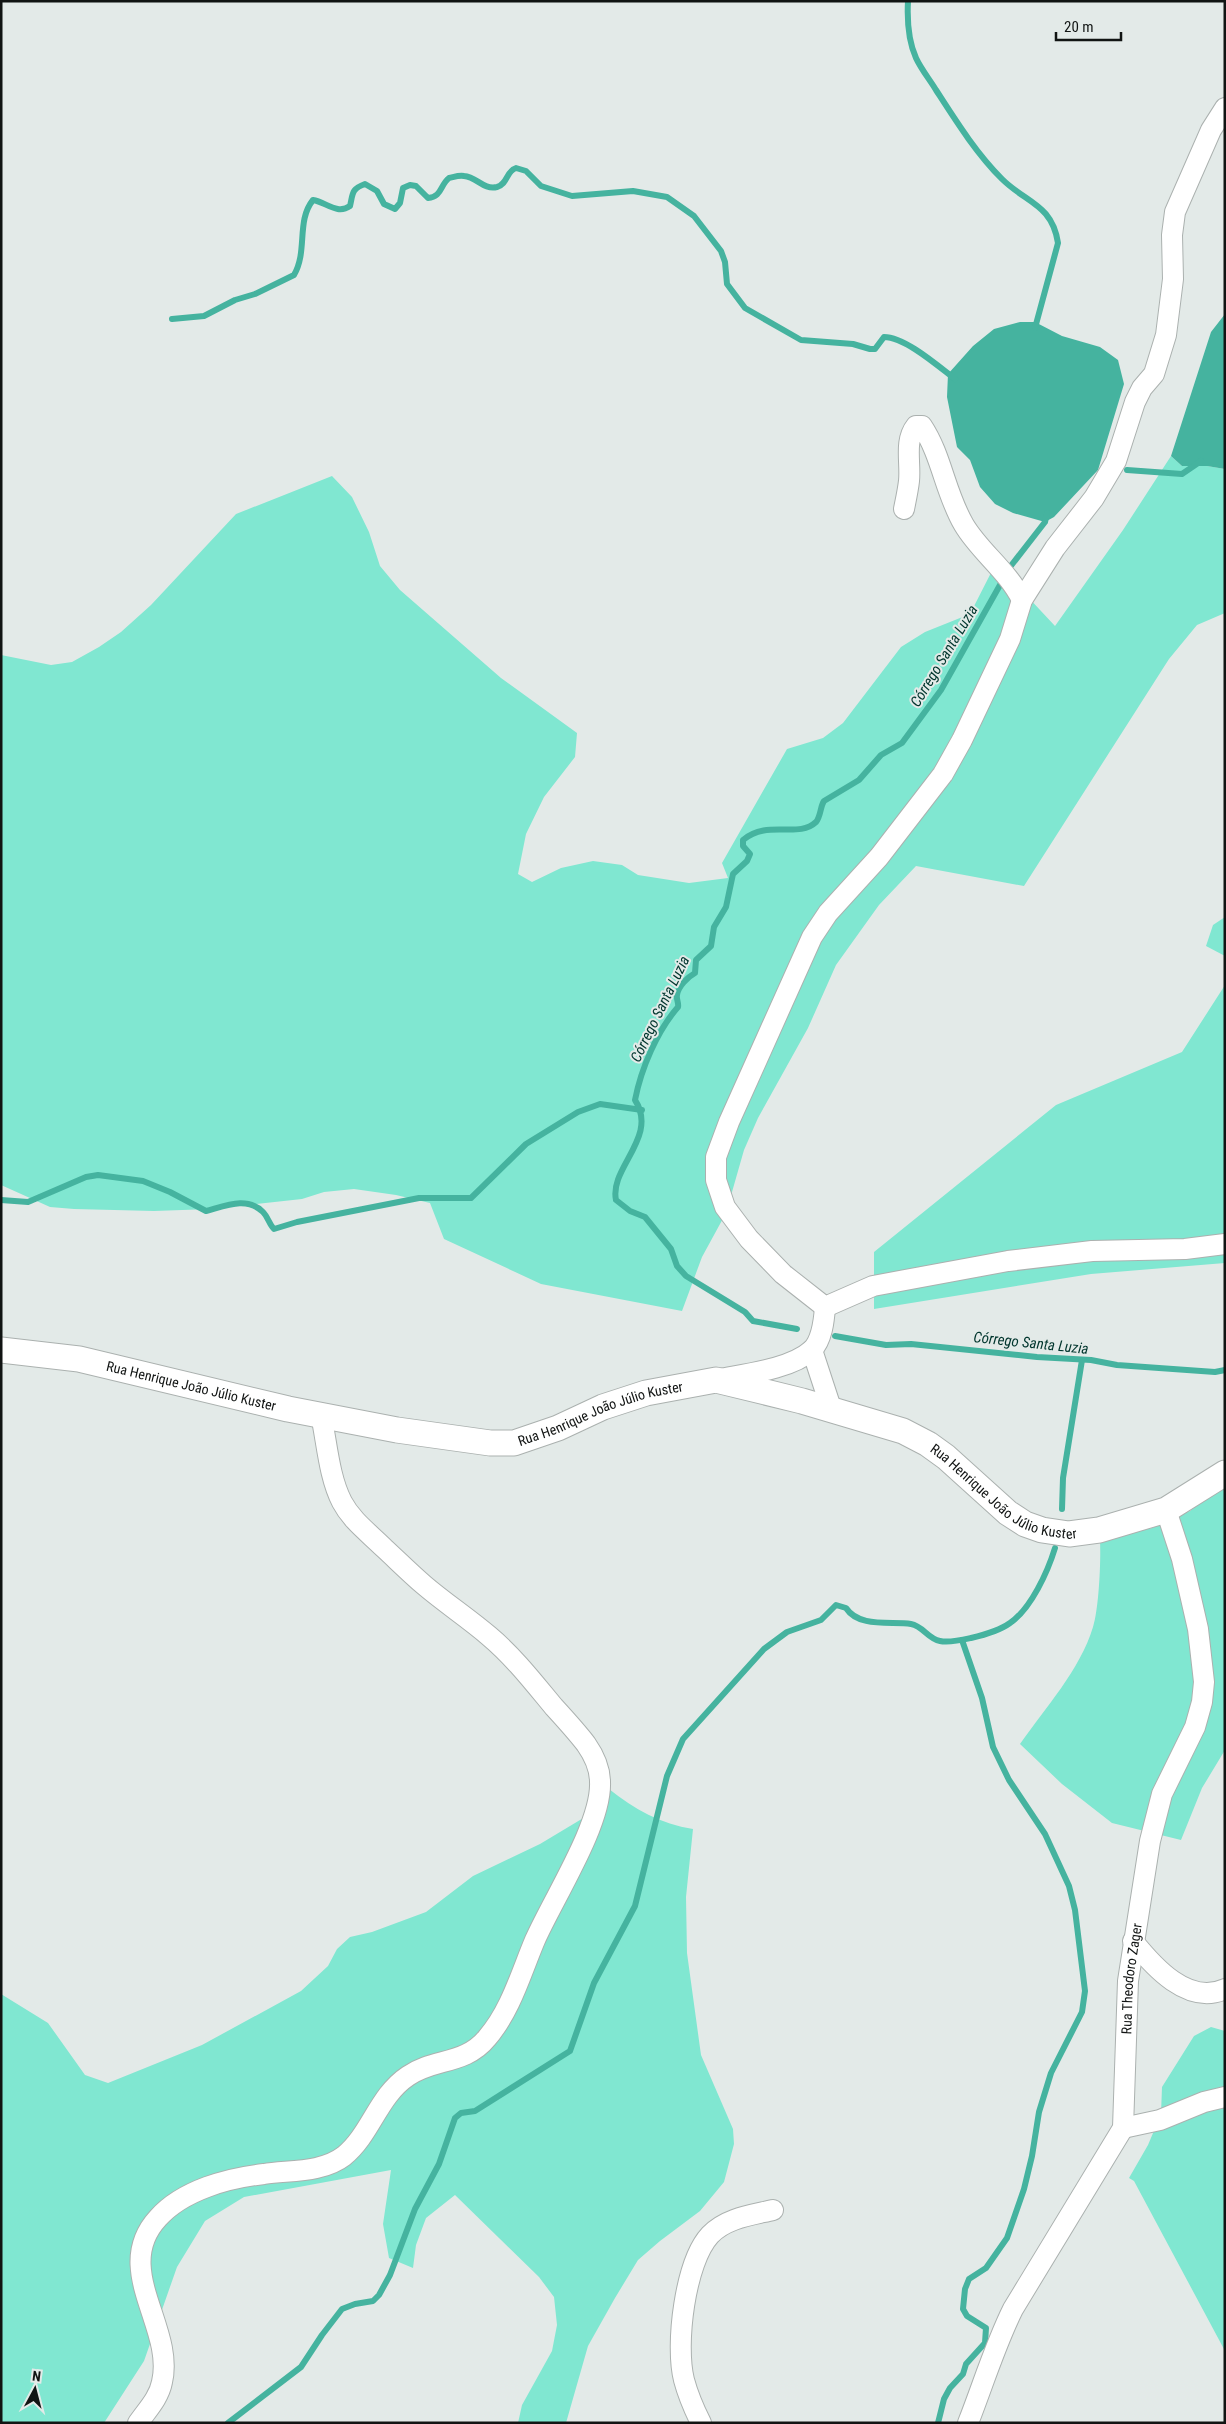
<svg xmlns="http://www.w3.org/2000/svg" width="1226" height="2424" viewBox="0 0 1226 2424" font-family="'Roboto Condensed',sans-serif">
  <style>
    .green { fill: #80e7d1 }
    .water { fill: #45b39f }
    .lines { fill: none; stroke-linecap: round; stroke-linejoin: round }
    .stream { stroke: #45b39f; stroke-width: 6 }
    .minor-casing { stroke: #abb1af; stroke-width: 22 }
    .tertiary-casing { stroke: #abb1af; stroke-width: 27 }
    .minor { stroke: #fff; stroke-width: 20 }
    .tertiary { stroke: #fff; stroke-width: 25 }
    .labels { text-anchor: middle; stroke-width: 4; stroke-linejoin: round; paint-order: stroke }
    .street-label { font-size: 14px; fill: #111413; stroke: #e3eae8 }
    .water-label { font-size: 15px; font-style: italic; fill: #00352d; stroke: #e3eae8 }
  </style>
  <rect width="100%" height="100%" fill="#e3eae8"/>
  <g class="green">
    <path d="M1171,456L1182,466H1207L1225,469V613L1197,625L1169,659L1024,886L916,866L879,905L836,965L808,1028L758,1118L744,1150L726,1213L702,1257L682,1311L541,1284L444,1239L430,1203L396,1195L354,1189L324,1192L302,1199L211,1209L154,1211L74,1209L50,1207L1,1185V655L51,665L72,662L99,647L121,632L151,605L236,514L332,476L352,497L369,532L380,566L400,590L501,678L577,733L575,757L544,797L526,834L518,874L532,882L561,868L593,861L622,865L638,875L689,883L728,878L722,863L787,749L823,738L843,723L901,647L925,632L970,614L996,563L1055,626L1123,530Z"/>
    <path d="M1225,917V956L1206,946L1213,925Z"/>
    <path d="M1225,985V1263L1091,1274L874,1309V1252L1056,1105L1182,1052Z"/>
    <path d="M1225,1483V1750L1202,1788L1181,1840L1112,1823L1062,1784L1020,1744C1045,1708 1080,1670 1093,1627C1099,1608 1101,1561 1100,1540L1152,1528L1190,1511Z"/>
    <path d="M609,1789C634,1809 661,1824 693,1829L686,1897L687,1953L701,2055L733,2129L734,2144L724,2182L700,2211L660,2241L638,2260L615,2298L588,2346L566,2423H518L522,2405L552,2351L557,2325L554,2297L539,2277L455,2195L426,2218L416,2245L413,2268L389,2258L383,2224L391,2170L244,2197L205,2221L177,2267L144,2361L104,2423H1V1994L48,2023L85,2075L108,2083L202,2045L301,1991L328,1966L337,1949L350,1937L372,1932L426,1912L473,1876L540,1844L595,1811Z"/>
    <path d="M1211,2027L1225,2031V2351L1134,2181L1129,2178L1148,2145L1161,2114L1162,2087L1194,2036Z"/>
  </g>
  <g class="water">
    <path d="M1225,314V469L1207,466H1182L1171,456L1211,332Z"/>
    <path d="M1020,322H1035L1062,336L1100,347L1118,360L1124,384L1098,470L1054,517L1045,522L1013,513L995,504L980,487L970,460L957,447L947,397L948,374L973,346L994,329Z"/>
  </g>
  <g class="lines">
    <g class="stream">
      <path d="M908,1C907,20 908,40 916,58C921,69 930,80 936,90C956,121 976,153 1002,179C1026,203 1052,204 1058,243L1035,328"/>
      <path d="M172,319L204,316L235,300L255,294L294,275C308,251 296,221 313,200C326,202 337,215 350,206C353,194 351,189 365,184L377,191L384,204L395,209L400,203L403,188L410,185L416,186L428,198C442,197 440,185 449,178C454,177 459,175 464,176C477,177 483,190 497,187C508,184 506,171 516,168L526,171L541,186L572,196L633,191L667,197L694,216L721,251L725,262L727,284L745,308L801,340L853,344L870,349H875L884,337C905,337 938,366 955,379"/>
      <path d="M1127,470L1182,474L1201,461"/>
      <path d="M1010,567L1045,522L1047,513"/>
      <path d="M1,1200L28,1202L86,1177L98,1175L143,1181L170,1192L206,1211C225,1206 247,1196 263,1212C268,1217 269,1224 274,1229L297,1222L419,1198H471L526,1144L578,1112L600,1104L642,1110"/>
      <path d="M797,1329L753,1321L745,1312L686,1276L677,1266L671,1249L645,1217L630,1211L616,1200C609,1168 659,1137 635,1100C641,1069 657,1031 678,1007C679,1003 676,999 677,995C678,986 688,977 695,973L696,960L711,946L714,927L726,907L733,874L747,861L750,854L743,846V840C768,819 798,839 816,822C821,816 820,807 824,801L859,780L881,755L902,743L941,690L1000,585"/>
      <path d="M835,1336L886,1345L911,1344L1037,1357L1091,1360L1117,1365L1215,1372L1225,1370"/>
      <path d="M1062,1509L1063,1478L1082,1360"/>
      <path d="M228,2423L301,2367L322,2335L342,2309L355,2304L373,2301L379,2295L390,2275L415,2209L439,2164L455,2118L461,2113L475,2111L570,2051L594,1983L635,1906L667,1776L683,1739L764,1649L787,1632L821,1620L836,1605L846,1608C859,1628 891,1621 911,1624C923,1626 928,1639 940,1641C949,1643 962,1640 971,1638C984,1635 999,1631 1010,1623C1031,1609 1048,1571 1055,1548"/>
      <path d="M938,2423L944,2399L950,2388L963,2374L966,2364L985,2343L986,2328L967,2316L963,2309L965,2289L969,2279L986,2268L1007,2238L1024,2189L1032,2156L1039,2112L1051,2073L1082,2012L1085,1991L1075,1910L1069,1886L1045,1834L1009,1780L993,1747L982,1698L962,1640"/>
    </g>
    <g class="minor-casing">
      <g id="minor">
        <path d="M1225,108L1211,130L1175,212L1172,235L1173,279L1166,335L1154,374L1142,388L1135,402L1116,461L1094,498L1055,548L1022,600L1010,639L962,740L943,774L879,857L828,913L812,937L729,1122L716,1157V1180L725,1207L749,1239L783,1274L825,1307L873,1286L1008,1261L1092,1251L1185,1249L1225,1244"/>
        <path d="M904,509C906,499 908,490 909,481C911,463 904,441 916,426H922C942,456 945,493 964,525C980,552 1008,571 1022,600"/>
        <path d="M812,1350L832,1411"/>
        <path d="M720,1379C746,1374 791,1369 812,1350C822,1340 824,1321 825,1307"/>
        <path d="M1133,1941C1153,1966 1188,2006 1225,1989"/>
        <path d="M1123,2128L1160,2120L1204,2102L1225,2097"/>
        <path d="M138,2423C147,2410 159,2398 162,2382C175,2327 111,2269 158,2218C183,2190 228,2178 264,2174C289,2170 322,2173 344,2156C371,2134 378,2096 408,2076C434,2058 465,2065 487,2038C511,2010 521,1973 535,1940C553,1899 602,1824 600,1782C600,1768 593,1754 586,1744C576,1731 565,1719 554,1707C534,1683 514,1657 489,1636C468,1618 445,1603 424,1585C410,1573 397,1560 384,1548C369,1533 352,1521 342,1502C329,1477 327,1443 321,1415"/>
        <path d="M701,2423C694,2409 688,2395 684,2380C675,2345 685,2262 710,2235C726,2218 752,2215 773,2210"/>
        <path id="s1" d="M968,2423C983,2385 995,2345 1013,2309L1123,2128L1128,1981L1150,1841L1162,1794L1195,1727L1202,1702L1204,1682L1198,1629L1182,1559L1166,1510"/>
      </g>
    </g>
    <g class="tertiary-casing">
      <g id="tertiary">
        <path id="s2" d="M1,1350L79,1359L288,1409L397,1430L490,1443H514L558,1428L603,1407L646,1393L716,1380L802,1401L903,1431L928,1444L946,1457L1008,1513L1025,1524L1042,1530L1069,1534L1099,1530L1166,1510L1225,1473"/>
      </g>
    </g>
    <use href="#minor" class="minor"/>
    <use href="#tertiary" class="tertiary"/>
  </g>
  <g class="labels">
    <g class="street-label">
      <text dy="5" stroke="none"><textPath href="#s2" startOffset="194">Rua Henrique João Júlio Kuster</textPath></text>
      <text dy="5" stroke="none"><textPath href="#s2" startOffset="614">Rua Henrique João Júlio Kuster</textPath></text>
      <text dy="5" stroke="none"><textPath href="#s2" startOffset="1049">Rua Henrique João Júlio Kuster</textPath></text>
      <text dy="5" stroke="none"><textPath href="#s1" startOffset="484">Rua Theodoro Zager</textPath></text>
    </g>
    <g class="water-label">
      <text transform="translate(944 656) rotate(-59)" y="5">Córrego Santa Luzia</text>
      <text transform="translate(660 1009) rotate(-64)" y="5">Córrego Santa Luzia</text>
      <text transform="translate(1031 1343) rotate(6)" y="5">Córrego Santa Luzia</text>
    </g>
  </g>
  <rect width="1226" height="2424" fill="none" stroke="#111413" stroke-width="5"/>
  <g transform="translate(35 2389) rotate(7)" stroke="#e3eae8" stroke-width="4" paint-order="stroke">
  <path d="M0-4L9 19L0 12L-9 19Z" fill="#111413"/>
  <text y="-8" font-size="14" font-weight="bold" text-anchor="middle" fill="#111413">N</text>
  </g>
  <path d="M1056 32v8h65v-8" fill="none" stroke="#111413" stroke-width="2.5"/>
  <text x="1064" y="32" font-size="15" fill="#111413" stroke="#e3eae8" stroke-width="4" paint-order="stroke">20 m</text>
</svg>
